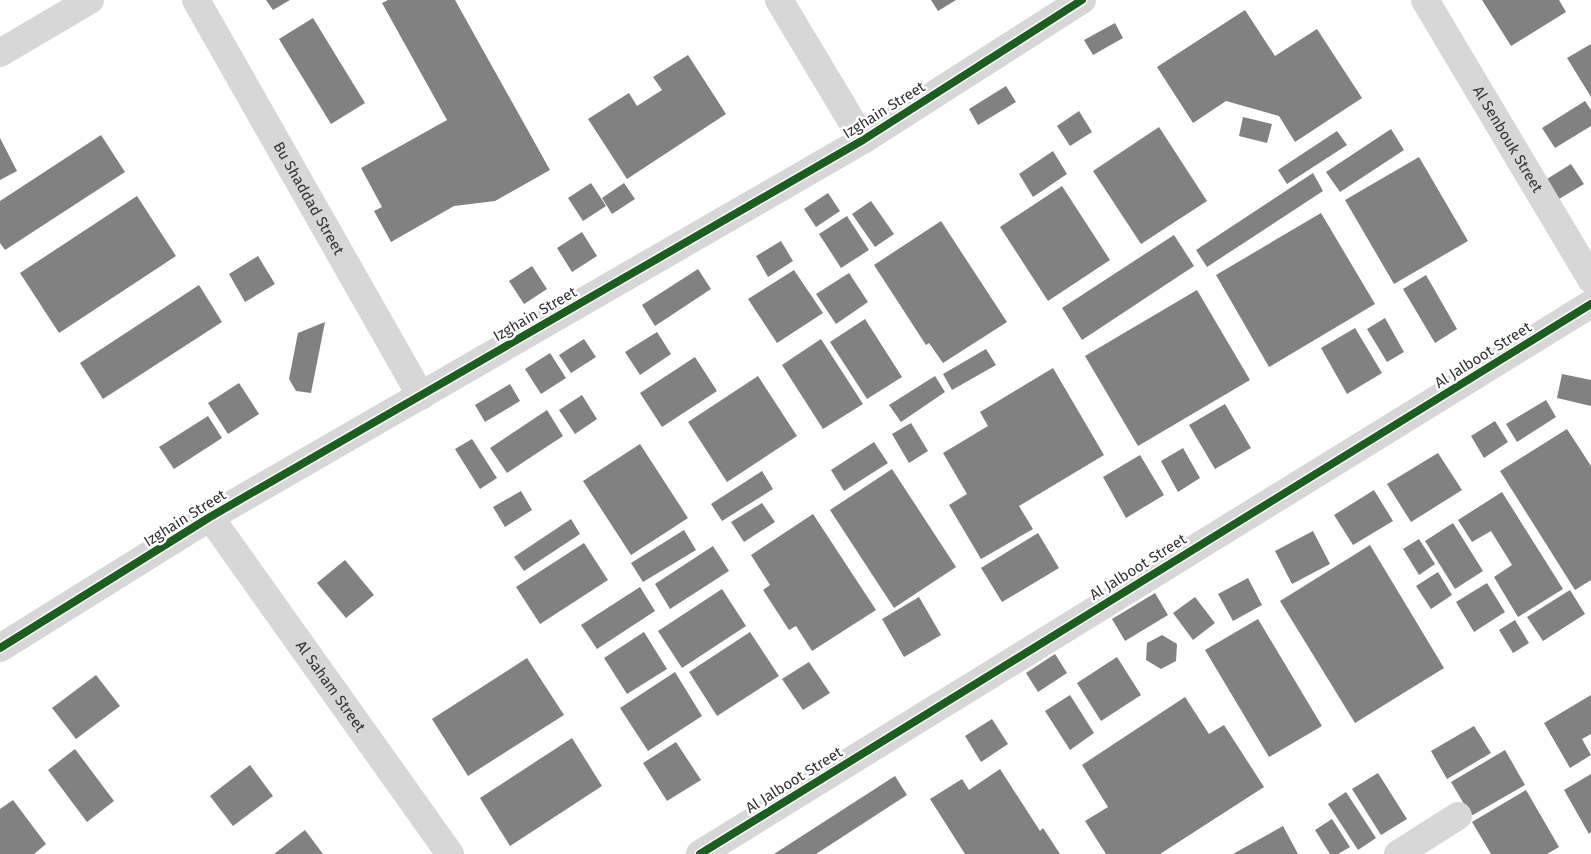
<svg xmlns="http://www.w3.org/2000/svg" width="1591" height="854" viewBox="0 0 1591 854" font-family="'Fira Sans',sans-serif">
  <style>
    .building { fill: #818181 }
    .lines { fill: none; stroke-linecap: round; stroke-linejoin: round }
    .minor { stroke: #d7d7d7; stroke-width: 28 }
    .cycleway-casing { stroke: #fff; stroke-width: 11 }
    .cycleway { stroke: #1b5e20; stroke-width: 8 }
    .labels { text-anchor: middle; stroke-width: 5; stroke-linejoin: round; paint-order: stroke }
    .street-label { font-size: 15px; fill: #333; stroke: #fff }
  </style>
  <rect width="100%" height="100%" fill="#fff"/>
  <g class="building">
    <path d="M266,0H290L273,10Z"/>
    <path d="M388,0H455L550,170L495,201L454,206L391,242L374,211L382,207L361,168L447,120L382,3Z"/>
    <path d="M931,0H956L938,11Z"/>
    <path d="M1482,0H1559L1566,12L1511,46Z"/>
    <path d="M1245,10L1275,56L1317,29L1362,98L1295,142L1279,116L1226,101L1193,123L1157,67Z"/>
    <path d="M313,18L365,103L331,124L279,39Z"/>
    <path d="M1115,23L1123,38L1093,55L1084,40Z"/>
    <path d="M1591,44V97L1567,58Z"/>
    <path d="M688,55L726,114L627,179L588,119L629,93L637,106L662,90L653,77Z"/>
    <path d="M1006,86L1016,102L978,125L969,109Z"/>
    <path d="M1585,101L1591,110V126L1555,148L1542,128Z"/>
    <path d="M1079,111L1092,132L1070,146L1057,126Z"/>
    <path d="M1243,117L1272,124L1267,143L1239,136Z"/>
    <path d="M1159,127L1207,201L1141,244L1093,171Z"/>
    <path d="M1391,129L1404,150L1340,192L1326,172Z"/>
    <path d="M1337,131L1347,145L1287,184L1278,170Z"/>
    <path d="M101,135L125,172L5,250L0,243V201Z"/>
    <path d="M0,138L17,171L0,180Z"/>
    <path d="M1053,151L1067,174L1033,197L1019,174Z"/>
    <path d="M1419,157L1468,241L1394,284L1345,200Z"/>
    <path d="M1571,164L1584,184L1559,199L1547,179Z"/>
    <path d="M1313,173L1323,191L1207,267L1196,250Z"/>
    <path d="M591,183L606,206L583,221L568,198Z"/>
    <path d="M624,183L635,199L612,214L602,198Z"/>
    <path d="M1062,186L1110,260L1048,301L1000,227Z"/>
    <path d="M828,193L840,211L816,227L804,209Z"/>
    <path d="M137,196L176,256L59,333L20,273Z"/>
    <path d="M871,201L894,234L875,247L852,214Z"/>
    <path d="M1321,213L1375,304L1269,367L1216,275Z"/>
    <path d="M847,216L869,250L841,268L819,234Z"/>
    <path d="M941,221L1007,322L943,363L929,343L926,345L874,265Z"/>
    <path d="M582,232L597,256L572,272L557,248Z"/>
    <path d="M1174,235L1194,266L1082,340L1062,308Z"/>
    <path d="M781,241L793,261L768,277L756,256Z"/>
    <path d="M258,256L275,284L245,302L229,274Z"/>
    <path d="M532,266L547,289L524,304L509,281Z"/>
    <path d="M698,269L711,289L655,326L642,305Z"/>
    <path d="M794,270L823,313L777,343L748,299Z"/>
    <path d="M849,273L868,302L836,324L816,294Z"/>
    <path d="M1426,275L1457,329L1435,343L1403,289Z"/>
    <path d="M199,285L222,322L103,399L80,363Z"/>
    <path d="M1197,290L1250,380L1138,446L1085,356Z"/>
    <path d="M1385,318L1404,352L1387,362L1367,329Z"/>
    <path d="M865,319L902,377L867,399L830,342Z"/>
    <path d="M325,322L311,393L296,391L289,379L298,333Z"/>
    <path d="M1355,328L1382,373L1347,394L1321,348Z"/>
    <path d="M657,332L671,354L640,375L625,352Z"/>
    <path d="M584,339L596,357L571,373L559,355Z"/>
    <path d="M821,339L863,404L823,429L782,365Z"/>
    <path d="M986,349L996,365L952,390L943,374Z"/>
    <path d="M550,353L566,378L541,394L525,369Z"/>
    <path d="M695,357L717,391L662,427L640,393Z"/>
    <path d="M1053,368L1104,455L1019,506L1033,529L981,559L949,505L967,494L943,453L988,426L980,412Z"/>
    <path d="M1562,374L1591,380V406L1557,398Z"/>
    <path d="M758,376L797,436L727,482L688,422Z"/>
    <path d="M935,376L945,392L901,422L889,405Z"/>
    <path d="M239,383L259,414L228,434L208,403Z"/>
    <path d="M510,384L520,401L485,422L475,405Z"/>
    <path d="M582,395L597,419L575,434L559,410Z"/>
    <path d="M1546,400L1556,417L1517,442L1506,424Z"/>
    <path d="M1225,404L1251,448L1215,469L1189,425Z"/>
    <path d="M547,410L563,436L507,473L490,448Z"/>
    <path d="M208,416L222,438L174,469L159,447Z"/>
    <path d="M1495,421L1508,442L1484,458L1471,436Z"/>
    <path d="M911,423L928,451L909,463L892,434Z"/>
    <path d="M1567,429L1591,466V580L1575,590L1500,471Z"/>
    <path d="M472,439L497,478L480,489L455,449Z"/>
    <path d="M874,442L888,463L844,491L831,470Z"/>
    <path d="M640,444L688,518L631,555L583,481Z"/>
    <path d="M1183,448L1200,478L1178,492L1161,461Z"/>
    <path d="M1438,453L1462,490L1411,522L1387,484Z"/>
    <path d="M1140,455L1164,495L1126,518L1103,477Z"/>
    <path d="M892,469L956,567L894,608L830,510Z"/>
    <path d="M762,471L773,489L722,521L711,504Z"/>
    <path d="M1374,490L1393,521L1353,545L1334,515Z"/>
    <path d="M521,491L532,510L505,527L493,507Z"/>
    <path d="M1502,492L1563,589L1518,617L1494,577L1512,565L1491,531L1472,542L1458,520Z"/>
    <path d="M762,503L775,522L744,542L731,522Z"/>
    <path d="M813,514L876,610L812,651L796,626L789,630L763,590L770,585L751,555Z"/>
    <path d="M571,519L580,534L524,571L514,557Z"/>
    <path d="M1453,523L1483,571L1455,589L1425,541Z"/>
    <path d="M684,530L696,550L643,582L631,563Z"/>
    <path d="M1313,531L1330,564L1292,584L1275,551Z"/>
    <path d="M1038,533L1059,568L1002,602L981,568Z"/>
    <path d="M1419,539L1435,564L1419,575L1403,549Z"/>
    <path d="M584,543L608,580L540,624L516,587Z"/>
    <path d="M1370,545L1444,668L1355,723L1280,601Z"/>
    <path d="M713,546L729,571L670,609L655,584Z"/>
    <path d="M345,560L374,595L346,618L317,583Z"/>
    <path d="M1438,572L1452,595L1431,609L1416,586Z"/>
    <path d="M1248,578L1262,605L1233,621L1218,594Z"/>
    <path d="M1487,583L1505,612L1474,632L1456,602Z"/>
    <path d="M640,587L655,611L597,649L581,625Z"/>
    <path d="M722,589L746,626L682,668L658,631Z"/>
    <path d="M1570,590L1585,614L1543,641L1527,617Z"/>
    <path d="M1155,593L1168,615L1125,641L1112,619Z"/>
    <path d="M919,597L941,635L904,657L882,619Z"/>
    <path d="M1195,597L1215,623L1193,640L1173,613Z"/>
    <path d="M1258,619L1322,726L1269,757L1205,650Z"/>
    <path d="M1515,620L1529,643L1513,653L1499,630Z"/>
    <path d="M644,632L667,669L627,694L604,658Z"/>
    <path d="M750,632L779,676L717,716L689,672Z"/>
    <path d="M1162,635L1177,644L1176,661L1161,669L1146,660L1147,643Z"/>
    <path d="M1055,654L1067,673L1038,692L1026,673Z"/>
    <path d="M1117,657L1141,695L1101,721L1077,683Z"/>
    <path d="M527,658L564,715L468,776L432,719Z"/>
    <path d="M809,662L830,693L803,710L782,679Z"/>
    <path d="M675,672L702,716L648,751L620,708Z"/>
    <path d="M96,675L120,706L76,739L52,708Z"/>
    <path d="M1070,695L1094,733L1070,750L1045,711Z"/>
    <path d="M1591,695V734L1582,739L1591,755L1570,768L1544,723Z"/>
    <path d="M1185,697L1209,734L1224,725L1264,787L1160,854H1106L1085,821L1108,807L1082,765Z"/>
    <path d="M992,719L1008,744L981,762L965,736Z"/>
    <path d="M1474,726L1491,753L1447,779L1431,751Z"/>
    <path d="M572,738L602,786L510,846L480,798Z"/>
    <path d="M676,742L701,780L667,801L643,763Z"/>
    <path d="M75,749L114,801L87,822L48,770Z"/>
    <path d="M1505,750L1525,785L1471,816L1451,782Z"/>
    <path d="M250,765L273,796L233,826L210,796Z"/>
    <path d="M1000,769L1040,831L1043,828L1060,854H965L930,799L962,779L969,790Z"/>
    <path d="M1378,773L1407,819L1381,835L1352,789Z"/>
    <path d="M1591,774V832L1589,834L1564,790Z"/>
    <path d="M895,776L907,795L816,854H774Z"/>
    <path d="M1526,790L1559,847L1547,854H1491L1472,822Z"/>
    <path d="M1346,792L1376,838L1358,850L1328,804Z"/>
    <path d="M13,800L46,844L34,854H0V809Z"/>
    <path d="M1332,819L1350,847L1338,854H1330L1315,830Z"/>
    <path d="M1283,826L1298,854H1233Z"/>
    <path d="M305,830L323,854H274Z"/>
  </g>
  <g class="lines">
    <g class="minor">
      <path id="s1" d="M196,0L421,396"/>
      <path d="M779,0L863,140"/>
      <path id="s2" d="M1425,0L1591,279"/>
      <path d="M0,53L90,0"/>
      <path id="s3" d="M210,517L450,854"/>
      <path d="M0,648L210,517L863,140L1082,0"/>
      <path d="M700,854L1591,304"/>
      <path d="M1398,854L1458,816"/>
    </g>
    <g class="cycleway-casing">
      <g id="cycleway">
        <path d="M0,648L210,517L863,140L1082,0"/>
        <path d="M700,854L1591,304"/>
      </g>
    </g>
    <use href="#cycleway" class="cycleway"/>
  </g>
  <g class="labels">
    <g class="street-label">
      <text transform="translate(884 110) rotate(-32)" y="5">Izghain Street</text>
      <text dy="5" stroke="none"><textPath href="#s2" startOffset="162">Al Senbouk Street</textPath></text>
      <text dy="5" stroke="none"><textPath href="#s1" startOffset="228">Bu Shaddad Street</textPath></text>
      <text transform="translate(535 314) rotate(-30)" y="5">Izghain Street</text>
      <text transform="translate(1483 355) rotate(-32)" y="5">Al Jalboot Street</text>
      <text transform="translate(185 518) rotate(-32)" y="5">Izghain Street</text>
      <text transform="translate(1138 567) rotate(-32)" y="5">Al Jalboot Street</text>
      <text dy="5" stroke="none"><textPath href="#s3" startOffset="208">Al Saham Street</textPath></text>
      <text transform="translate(794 780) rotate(-32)" y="5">Al Jalboot Street</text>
    </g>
  </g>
</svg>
